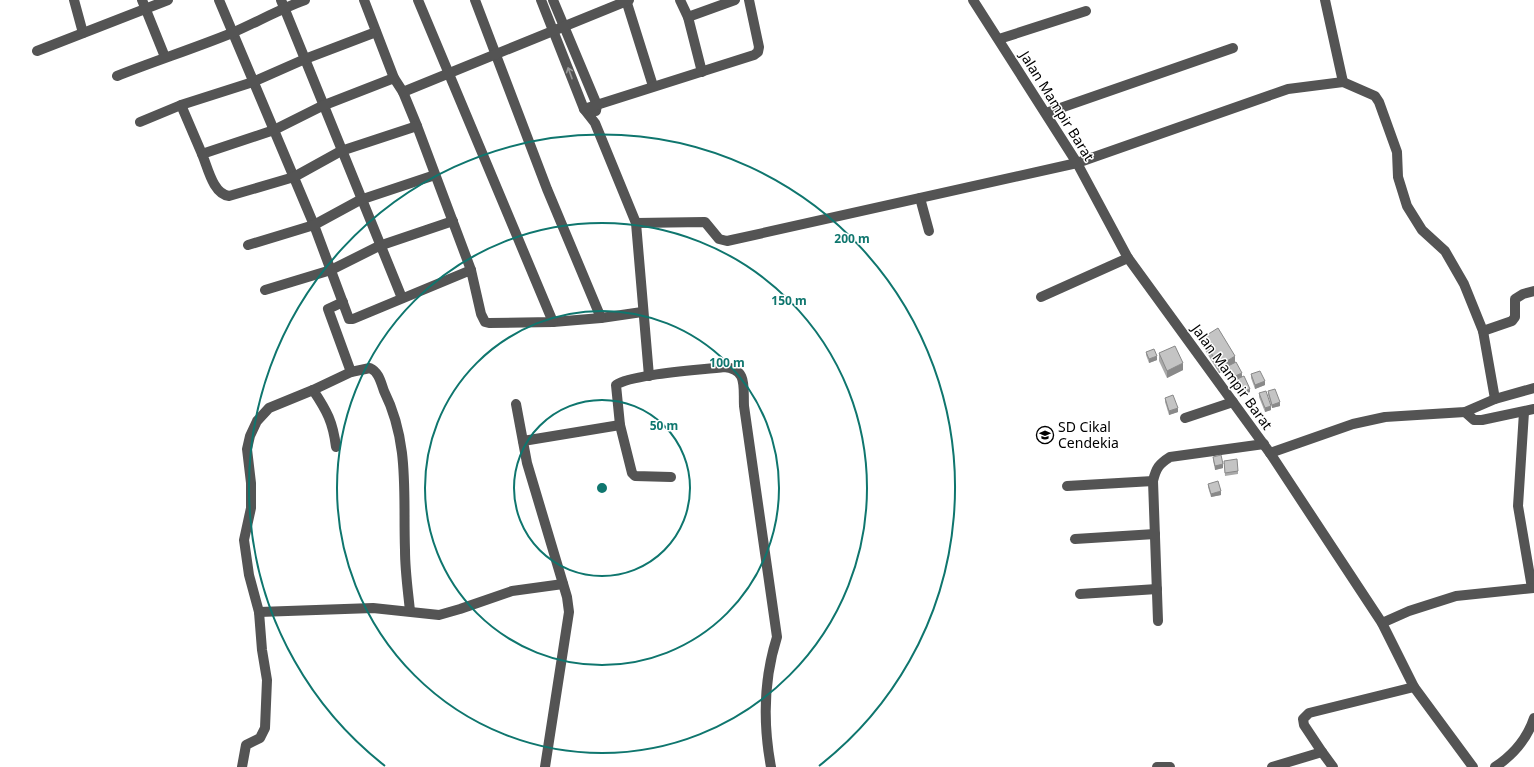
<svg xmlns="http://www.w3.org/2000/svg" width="1534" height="767" viewBox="0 0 1534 767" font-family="'Noto Sans',sans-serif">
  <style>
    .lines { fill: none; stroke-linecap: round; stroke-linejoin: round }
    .minor { stroke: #545454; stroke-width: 10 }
    .wall { fill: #a9a9a9 }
    .shaded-wall { fill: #898989 }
    .building { fill: #c4c4c4; stroke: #898989 }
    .oneway { stroke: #989898 }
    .ring { fill: none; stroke: #0f766e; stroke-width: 2 }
    .labels { text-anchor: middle; stroke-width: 3; stroke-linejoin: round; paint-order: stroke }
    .street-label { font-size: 14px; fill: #000; stroke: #fff }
    .poi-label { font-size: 14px; fill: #000; stroke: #fff; text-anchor: start }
    .centre { fill: #0f766e; stroke: #fff; stroke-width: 2 }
    .ring-label { font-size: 12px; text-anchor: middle; font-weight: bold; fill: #0f766e; stroke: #fff; stroke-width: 3; stroke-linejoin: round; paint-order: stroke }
  </style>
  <rect width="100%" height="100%" fill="#fff"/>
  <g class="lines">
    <g class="minor">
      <path d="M74,0L83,33"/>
      <path d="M142,0L165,57"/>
      <path d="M219,0L314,225L349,319H353L471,270L481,314L485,322L489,323L553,322L601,318L642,312"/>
      <path d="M281,0L402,298"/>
      <path d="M364,0L394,78L403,92L417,126L471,270"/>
      <path d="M418,0L553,322"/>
      <path d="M475,0L547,189L601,318"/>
      <path d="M541,0L584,109L595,123L636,223L649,376"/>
      <path d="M553,0L597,105L596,111"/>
      <path d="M626,0L653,86"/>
      <path d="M680,0L688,17L702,72"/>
      <path d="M973,0L1077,163L1128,258L1270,453L1382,623L1414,687L1473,767"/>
      <path d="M1325,0L1343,82"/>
      <path d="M688,17L735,0"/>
      <path d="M999,39L1086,11"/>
      <path d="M37,51L168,0"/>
      <path d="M117,76C155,61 195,48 232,33C257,22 280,9 305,0"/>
      <path d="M394,78L322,106L274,130L202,154C208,168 213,194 229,196L294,177L341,151L417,126"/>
      <path d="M403,92L629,0"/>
      <path d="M181,105L202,154"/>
      <path d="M584,109L754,55L758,52L759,47L749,0"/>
      <path d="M1046,113L1233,48"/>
      <path d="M140,122L181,105L253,82L305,59L376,32"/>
      <path d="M920,198L929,231"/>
      <path d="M636,223L705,222L719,239L727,241L1077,163L1288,89L1343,82L1375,96L1379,102L1397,152L1398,177L1407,206L1422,230L1445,251L1464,284L1483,331L1495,399"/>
      <path d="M248,245L314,225L360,200L435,175"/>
      <path d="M265,290L331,270L379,246L453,221"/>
      <path d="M1041,297L1128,258"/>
      <path d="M343,302L328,309L351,372"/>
      <path d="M1483,331L1512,321L1515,317V299L1523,294L1534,291"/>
      <path d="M313,390C327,411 333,422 336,447"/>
      <path d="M516,404L527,463L567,597L569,612L545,767"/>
      <path d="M1465,412L1474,420H1482L1534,409"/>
      <path d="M1524,412L1518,506L1532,588"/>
      <path d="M1185,418L1233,402"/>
      <path d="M523,441L620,425"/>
      <path d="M1270,453L1353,424L1385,417L1465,412L1495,399L1534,388"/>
      <path d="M671,477L635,476L632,473L620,425L616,385C631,374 702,370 724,367C748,369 743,387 744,406L777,637C764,678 763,724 771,767"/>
      <path d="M1067,486L1153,481"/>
      <path d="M1075,539L1155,534"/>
      <path d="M1080,594L1157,589"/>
      <path d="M259,612L373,608L439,615L460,609L512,591L563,584"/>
      <path d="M1158,621L1153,481C1156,468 1159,464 1170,457L1264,444"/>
      <path d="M1382,623L1409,611L1456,596L1534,588"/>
      <path d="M1322,752L1333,767"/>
      <path d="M242,767L246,745L260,738L265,728L267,680L262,650L259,612L249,575L244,540L251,508V483L247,449L250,436L257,421L269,408L313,390L351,372L370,368C379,372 381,383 384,391C410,443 403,495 405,550C405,571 408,591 410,611"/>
      <path d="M1157,767H1170"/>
      <path d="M1272,767L1322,752L1304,725L1303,719L1309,713L1414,687"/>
      <path d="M1495,767C1513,755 1527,739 1534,718"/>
    </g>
  </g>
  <g class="wall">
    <path d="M1202,338L1235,363L1242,377L1233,381L1228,370V368L1219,373L1202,345Z"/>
    <path d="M1146,352L1157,360L1149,363L1146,355Z"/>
    <path d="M1159,353L1183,370L1167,378L1159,361Z"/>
    <path d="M1251,374L1265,385L1255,389L1251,378Z"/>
    <path d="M1235,380L1250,392L1240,396L1235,384Z"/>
    <path d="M1268,391L1280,406L1272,408L1268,395Z"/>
    <path d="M1259,393L1271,410L1265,412L1259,397Z"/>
    <path d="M1165,398L1178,412L1169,415L1165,402Z"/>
    <path d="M1213,457L1223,468L1215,470L1213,460Z"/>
    <path d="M1224,461L1238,471V474L1225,476Z"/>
    <path d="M1208,484L1221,495L1211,497L1208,487Z"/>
  </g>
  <g class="shaded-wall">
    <path d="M1157,356V360L1149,363V359Z"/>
    <path d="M1235,356V364L1228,366V368L1219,373V366Z"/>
    <path d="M1183,363V370L1167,378V371Z"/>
    <path d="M1242,373V377L1233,381V377Z"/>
    <path d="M1265,381V385L1255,389V385Z"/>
    <path d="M1250,389V392L1240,396V393Z"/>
    <path d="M1280,402V406L1272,408V405Z"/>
    <path d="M1271,406V410L1265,412V408Z"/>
    <path d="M1178,408V412L1169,415V411Z"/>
    <path d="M1223,464V468L1215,470V466Z"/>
    <path d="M1221,491V495L1211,497V494Z"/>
  </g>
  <g class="building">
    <path d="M1218,328L1235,356L1219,366L1202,338Z"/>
    <path d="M1175,346L1183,363L1167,371L1159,353Z"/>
    <path d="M1154,349L1157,356L1149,359L1146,352Z"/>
    <path d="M1236,362L1242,373L1233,377L1228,366Z"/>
    <path d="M1260,371L1265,381L1255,385L1251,374Z"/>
    <path d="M1244,376L1250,389L1240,393L1235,380Z"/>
    <path d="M1275,389L1280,402L1272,405L1268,391Z"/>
    <path d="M1266,391L1271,406L1265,408L1259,393Z"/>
    <path d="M1173,395L1178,408L1169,411L1165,398Z"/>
    <path d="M1221,455L1223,464L1215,466L1213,457Z"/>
    <path d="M1237,459L1238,471L1225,473L1224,461Z"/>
    <path d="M1218,481L1221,491L1211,494L1208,484Z"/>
  </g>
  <defs><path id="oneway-shaft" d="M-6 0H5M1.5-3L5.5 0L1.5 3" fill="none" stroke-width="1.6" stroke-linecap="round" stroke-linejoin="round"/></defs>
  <use class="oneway" href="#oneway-shaft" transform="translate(570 73) rotate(-110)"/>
  <g class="ring">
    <circle cx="602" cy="488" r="88"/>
    <circle cx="602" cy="488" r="177"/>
    <circle cx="602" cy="488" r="265"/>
    <path d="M385 766A353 353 0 1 1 819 766"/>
  </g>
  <defs>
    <g id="school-ring" transform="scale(0.9)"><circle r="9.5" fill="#fff" stroke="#000" stroke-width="1.5"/><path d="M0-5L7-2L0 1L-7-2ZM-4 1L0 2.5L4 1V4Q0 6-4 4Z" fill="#000"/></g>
  </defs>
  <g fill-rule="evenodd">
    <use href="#school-ring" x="1045" y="435"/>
  </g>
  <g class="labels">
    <g class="street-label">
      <text transform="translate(1057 106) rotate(58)" y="5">Jalan Mampir Barat</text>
      <text transform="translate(1232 377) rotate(54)" y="5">Jalan Mampir Barat</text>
    </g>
    <g class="poi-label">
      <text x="1058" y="432">SD Cikal<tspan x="1058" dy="16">Cendekia</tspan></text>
    </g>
  </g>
  <circle cx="602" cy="488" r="6" class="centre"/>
  <g class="ring-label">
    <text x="852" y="243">200 m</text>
    <text x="789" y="305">150 m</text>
    <text x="727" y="367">100 m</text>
    <text x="664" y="430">50 m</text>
  </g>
</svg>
